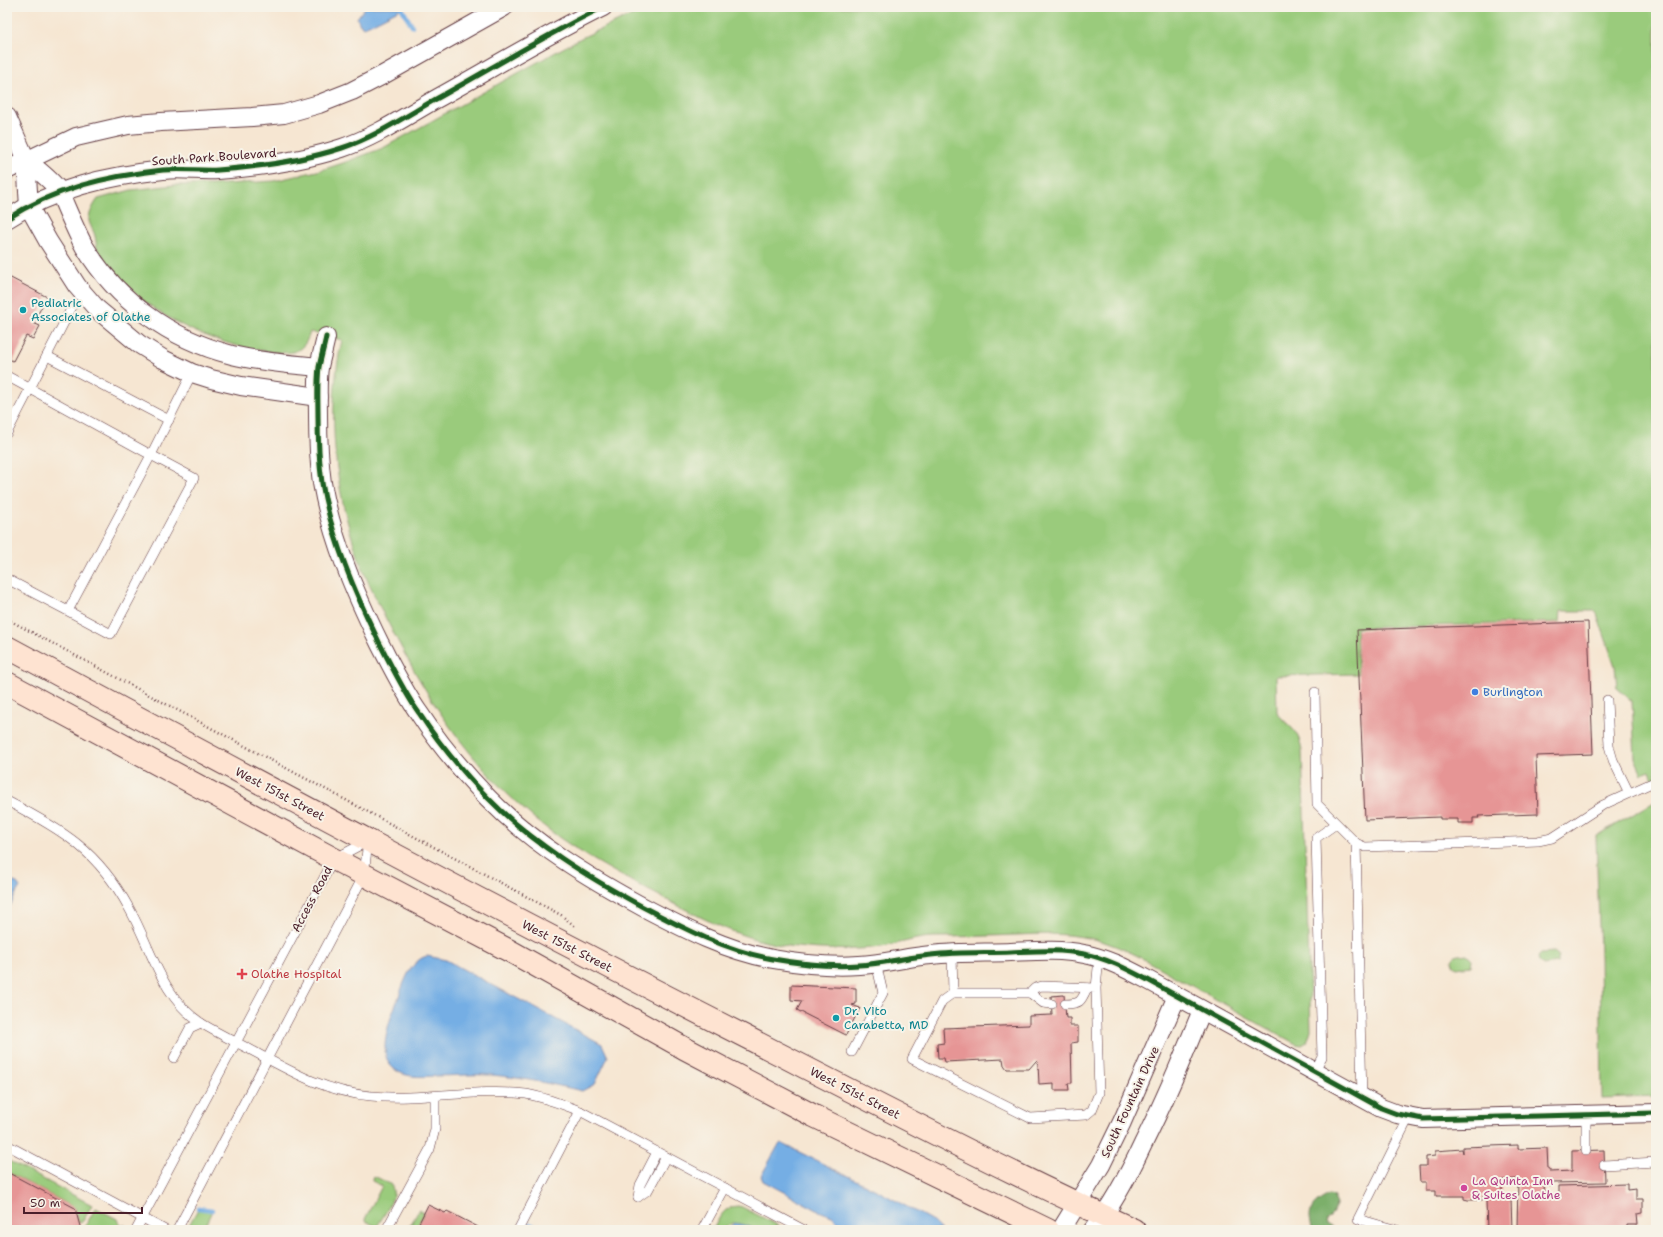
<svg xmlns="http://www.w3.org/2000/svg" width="1663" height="1237" viewBox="0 0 1663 1237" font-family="'Shantell Sans',sans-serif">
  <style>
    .green { fill: #9acb7b; stroke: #727553 }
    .forest { fill: #7baf6b; stroke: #62674b }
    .water { fill: #74aee4; stroke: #5f6688 }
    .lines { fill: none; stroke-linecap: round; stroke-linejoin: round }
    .stream { stroke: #74aee4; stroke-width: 4.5 }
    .building { fill: #e69595 }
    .service-casing { stroke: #643d44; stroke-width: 10 }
    .minor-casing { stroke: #643d44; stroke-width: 20 }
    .secondary-casing { stroke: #643d44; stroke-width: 24 }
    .path { stroke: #643d44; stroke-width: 2.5; stroke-dasharray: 1 3; stroke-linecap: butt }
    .service { stroke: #fff; stroke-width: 9 }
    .minor { stroke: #fff; stroke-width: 18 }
    .secondary { stroke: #fee3d1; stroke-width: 22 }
    .cycleway-casing { stroke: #f7f3e8; stroke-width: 8 }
    .cycleway { stroke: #1b5e20; stroke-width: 5 }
    .culture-dot { fill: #0f9aa8; stroke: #f7f3e8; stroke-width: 1.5 }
    .shop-dot { fill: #3f7fe0; stroke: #f7f3e8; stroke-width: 1.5 }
    .health-dot { fill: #e0444e; stroke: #f7f3e8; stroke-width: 1.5 }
    .hotel-dot { fill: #d1479c; stroke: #f7f3e8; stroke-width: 1.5 }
    .labels { text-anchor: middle; stroke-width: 4; stroke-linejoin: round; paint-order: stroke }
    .street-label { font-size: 12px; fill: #4a1f2b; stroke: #f7f3e8 }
    .culture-label { font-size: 12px; fill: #0d838f; stroke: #f7f3e8; text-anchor: start }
    .shop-label { font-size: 12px; fill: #366cbe; stroke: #f7f3e8; text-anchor: start }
    .health-label { font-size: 12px; fill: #be3a42; stroke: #f7f3e8; text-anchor: start }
    .hotel-label { font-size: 12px; fill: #b23c85; stroke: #f7f3e8; text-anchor: start }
  </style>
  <rect width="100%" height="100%" fill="#f7f3e8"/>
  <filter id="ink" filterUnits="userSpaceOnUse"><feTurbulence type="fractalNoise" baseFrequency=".025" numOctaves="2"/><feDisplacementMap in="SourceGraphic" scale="8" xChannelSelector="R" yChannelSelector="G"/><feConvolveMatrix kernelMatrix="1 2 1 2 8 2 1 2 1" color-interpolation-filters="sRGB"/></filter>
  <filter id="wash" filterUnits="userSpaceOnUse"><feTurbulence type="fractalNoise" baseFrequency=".012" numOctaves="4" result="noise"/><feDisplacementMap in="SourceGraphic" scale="16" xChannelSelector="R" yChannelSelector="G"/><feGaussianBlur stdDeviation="0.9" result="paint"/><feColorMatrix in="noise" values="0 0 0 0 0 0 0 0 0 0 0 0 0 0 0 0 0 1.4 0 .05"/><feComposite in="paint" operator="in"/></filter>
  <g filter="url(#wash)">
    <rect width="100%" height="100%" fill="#f6e6d2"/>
    <g class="green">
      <path d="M650,7H1656V788L1650,771L1642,774L1635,758L1632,701L1617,688L1615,666L1596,611H1561L1560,622L1356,628L1358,674L1276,676L1277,712C1287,727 1298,727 1302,750L1311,1030L1307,1042L1302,1045L1296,1044L1138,956C1121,948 1105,941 1088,938C1064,933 1040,934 1017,935C989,936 961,937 934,937C919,937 898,944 882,947C848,951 814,950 781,945C733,937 693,913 650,891C610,870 570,848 535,819C476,769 437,714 401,647C385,617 369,588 358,556C334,489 326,410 342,340L310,332C308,339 305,346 298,350C289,355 276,352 265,351C222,345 183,330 148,304C136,296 103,263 98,251C96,246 96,240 95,236C94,231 90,226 89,221C88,215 94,204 98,199L131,190L175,185H211L274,181L321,170L343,163L383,148L581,38Z"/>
      <path d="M1656,800V1096L1602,1098L1600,954L1596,836L1656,801Z"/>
      <path d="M1554,952L1559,956L1557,963L1543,965L1539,961L1538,956L1541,953Z"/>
      <path d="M1467,954L1472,959L1471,966L1457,968L1454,966L1452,961C1454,954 1461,955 1467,954Z"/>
      <path d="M7,1160L92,1205L83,1221L79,1222L75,1208L7,1172Z"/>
      <path d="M374,1176L390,1184C400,1195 384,1214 378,1225L375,1226L366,1221L365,1219L382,1186L372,1181V1178Z"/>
      <path d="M738,1206L742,1207L787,1230H758L744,1225L732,1223L722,1230L714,1228C720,1216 724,1207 738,1206Z"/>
      <path d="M96,1208L117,1219L121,1226L125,1225V1230H87L85,1226Z"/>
      <path d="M198,1209L210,1210L211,1213L203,1230H198L189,1225Z"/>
      <path d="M419,1210L424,1213L418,1225L407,1228L406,1230H401L403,1227L410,1226Z"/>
    </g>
    <path class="forest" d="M1329,1195L1333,1196L1337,1204L1332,1214L1326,1220L1327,1224L1337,1230H1311L1312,1227C1306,1209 1314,1203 1329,1195Z"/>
    <g class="water">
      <path d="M365,7H404L371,24L364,27L360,25L357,18Z"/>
      <path d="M7,880L17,883L20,887C14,895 13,903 7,911Z"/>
      <path d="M427,956L446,960L602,1044L608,1057L595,1084L582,1091C552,1084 523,1078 492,1075C473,1074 453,1076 434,1076C421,1077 404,1078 393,1068C375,1053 392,1014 399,996C404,982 411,960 427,956Z"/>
      <path d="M781,1143L880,1192L931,1220L941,1230H844L837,1226L838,1222L832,1216L819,1211L763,1181L761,1176L778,1146Z"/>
      <path d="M734,1223L744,1225L758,1230H730V1227Z"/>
    </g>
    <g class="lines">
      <g class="stream">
        <path d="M401,7L412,26"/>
        <path d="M198,1208L212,1210"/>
        <path d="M530,1224L542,1230"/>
        <path d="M712,1229L714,1230"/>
      </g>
    </g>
    <g id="blocks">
      <g class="building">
        <path d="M7,276L47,297L33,323L40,326L33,339L26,336L13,361L7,358Z"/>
        <path d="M1588,622L1593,754L1536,756L1538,814L1478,816L1479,818H1473V823H1458V819H1440V817L1365,820L1357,630Z"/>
        <path d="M791,985L856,988V1004L852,1005L860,1008L846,1035L797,1010L802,1001L791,1000Z"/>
        <path d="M1064,995L1066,1018H1070V1026H1078V1042L1071,1043L1072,1083H1068L1069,1090H1054V1083L1039,1084L1038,1064L1036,1061L1029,1069H1007L1004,1065L1003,1059L945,1062L944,1058H938L937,1044L944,1043L943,1028L1029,1025V1016L1052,1015L1051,996Z"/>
        <path d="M1518,1145V1149L1547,1148L1548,1169H1550V1172L1572,1171V1151L1604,1150L1605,1182L1551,1183V1186H1544L1545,1196H1559V1186L1627,1184V1190L1636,1189V1199H1643V1213L1637,1214L1638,1225H1627V1230H1517L1518,1179L1502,1180V1195H1483V1199L1481,1200H1468L1464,1199V1196H1436V1191H1426V1182H1420L1419,1166H1426V1157L1435,1156V1151L1462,1149L1463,1153V1147Z"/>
        <path d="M7,1172L75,1208L81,1230H7Z"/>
        <path d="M1511,1199L1512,1230H1487L1486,1200Z"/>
        <path d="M428,1205L445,1213L447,1211L478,1227L477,1230H401L418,1225Z"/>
      </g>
    </g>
  </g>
  <g filter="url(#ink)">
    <use href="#blocks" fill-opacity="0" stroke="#643d44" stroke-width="1"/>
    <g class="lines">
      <g class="service-casing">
        <g id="service">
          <path d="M47,356L169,420"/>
          <path d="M7,376L151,455L192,373"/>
          <path d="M7,433L72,307"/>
          <path d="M7,579L68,611L151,455L194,478L111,634L68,611"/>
          <path d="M1315,692L1317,804L1356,843L1365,847L1538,841L1552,838L1603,805L1654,782"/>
          <path d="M1607,700L1609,746L1613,760L1629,793"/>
          <path d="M7,801C63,830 98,851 129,908C151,947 161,997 201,1023C217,1033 234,1041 251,1050C290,1071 326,1092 371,1096C422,1101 475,1088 526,1094C544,1097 562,1104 580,1111L804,1230"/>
          <path d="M1356,843L1362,1098"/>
          <path d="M952,954L953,993"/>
          <path d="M1096,988L1042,986L1035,988L1030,993H953L942,1001L912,1059L1030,1118L1086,1115L1092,1110L1099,1093L1096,988L1099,958"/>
          <path d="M1030,993L1043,1003L1052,1004"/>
          <path d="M1065,1004C1080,1004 1081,1002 1087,988"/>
          <path d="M852,1052L883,993L876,963"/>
          <path d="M174,1058L190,1028L201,1023"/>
          <path d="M1314,1072L1322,1057L1316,838L1336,824"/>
          <path d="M1586,1115V1151"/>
          <path d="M7,1145L165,1230"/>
          <path d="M1604,1165L1656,1162"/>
          <path d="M638,1197L648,1190L666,1157"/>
          <path d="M638,1197L640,1185L657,1152"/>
          <path d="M136,1230L334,859L368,841"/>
          <path d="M177,1230L364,875L368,841"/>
          <path d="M386,1230L430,1149L435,1129V1096"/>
          <path d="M518,1230L580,1111"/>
          <path d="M702,1230L725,1188"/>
          <path d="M1397,1230L1358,1219L1409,1117"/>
        </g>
      </g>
      <g class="minor-casing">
        <g id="minor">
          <path d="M7,117L26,160L29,207L48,241L77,286L97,309L139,344L163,359L192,373L211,379L241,386L318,397"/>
          <path d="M26,160C35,168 53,181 59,191C62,195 63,201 65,205C71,219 77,233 84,246C117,301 170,339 232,355C260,362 290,364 319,367"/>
          <path d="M7,170L76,137L128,125L161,122L252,117L284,114L319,104L352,91L383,75L504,7"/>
          <path d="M7,219C54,188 108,176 163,170C181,168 199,171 218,170C259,167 302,161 342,148C375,137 406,116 436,99C492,68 546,35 603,7"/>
          <path d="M326,337C324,347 321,357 319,367C317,383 318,400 318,416C318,438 319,461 322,483C332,540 355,593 380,644C392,667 404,692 419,713C439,744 463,772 488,798C533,844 588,877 643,907C685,929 727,951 773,959C801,964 831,967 859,965C883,964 907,957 931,955C958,952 985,953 1011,952C1035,951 1060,949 1084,954C1106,958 1127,969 1146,979L1381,1108L1397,1114L1423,1119L1656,1113"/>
          <path d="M1061,1230L1101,1165L1122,1122L1177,996"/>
          <path d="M1093,1230C1114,1203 1129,1174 1143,1144C1165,1100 1184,1055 1202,1010"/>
        </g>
      </g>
      <g class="secondary-casing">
        <g id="secondary">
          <path d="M7,647C252,779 498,911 746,1037C875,1103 1003,1170 1134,1230"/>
          <path d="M7,683L334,859L510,951L684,1048L814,1116L1048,1230"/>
        </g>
      </g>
      <path class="path" d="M7,619L561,915L576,927"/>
      <use href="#service" class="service"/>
      <use href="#minor" class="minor"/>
      <use href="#secondary" class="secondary"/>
      <g class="cycleway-casing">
        <g id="cycleway">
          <path d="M7,219C54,188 108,176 163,170C181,168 199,171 218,170C259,167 302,161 342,148C375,137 406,116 436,99C492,68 546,35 603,7"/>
          <path d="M326,337C324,347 321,357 319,367C317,383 318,400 318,416C318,438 319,461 322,483C332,540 355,593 380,644C392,667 404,692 419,713C439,744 463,772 488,798C533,844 588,877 643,907C685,929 727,951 773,959C801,964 831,967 859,965C883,964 907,957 931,955C958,952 985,953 1011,952C1035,951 1060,949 1084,954C1106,958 1127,969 1146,979L1381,1108L1397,1114L1423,1119L1656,1113"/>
        </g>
      </g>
      <use href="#cycleway" class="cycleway"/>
    </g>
  </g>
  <g class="culture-dot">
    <circle cx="23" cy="310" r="4"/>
    <circle cx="836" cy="1018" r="4"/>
  </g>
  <circle class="shop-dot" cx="1475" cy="692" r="4"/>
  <path class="health-dot" d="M240 968h4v4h4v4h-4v4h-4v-4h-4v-4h4z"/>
  <circle class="hotel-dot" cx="1464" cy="1188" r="4"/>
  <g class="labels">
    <g class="street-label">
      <text transform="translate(214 157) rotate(-4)" y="4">South Park Boulevard</text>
      <text transform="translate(280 794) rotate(28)" y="4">West 151st Street</text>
      <text transform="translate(312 899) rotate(-62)" y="4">Access Road</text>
      <text transform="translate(567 946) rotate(27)" y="4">West 151st Street</text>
      <text transform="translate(855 1093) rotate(27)" y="4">West 151st Street</text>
      <text transform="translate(1130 1102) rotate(-65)" y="4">South Fountain Drive</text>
    </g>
    <g class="culture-label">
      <text x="31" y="307">Pediatric<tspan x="31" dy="14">Associates of Olathe</tspan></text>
      <text x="844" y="1015">Dr. Vito<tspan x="844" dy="14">Carabetta, MD</tspan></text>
    </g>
    <g class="shop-label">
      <text x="1483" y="696">Burlington</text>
    </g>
    <g class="health-label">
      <text x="251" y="978">Olathe Hospital</text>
    </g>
    <g class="hotel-label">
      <text x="1472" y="1185">La Quinta Inn<tspan x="1472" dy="14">&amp; Suites Olathe</tspan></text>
    </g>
  </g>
  <rect width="1663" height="1237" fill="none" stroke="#f7f3e8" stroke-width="24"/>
  <path d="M24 1207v6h118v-6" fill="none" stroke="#4a1f2b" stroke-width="2"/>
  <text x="30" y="1207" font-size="12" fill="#4a1f2b" stroke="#f7f3e8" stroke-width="3" paint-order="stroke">50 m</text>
</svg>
